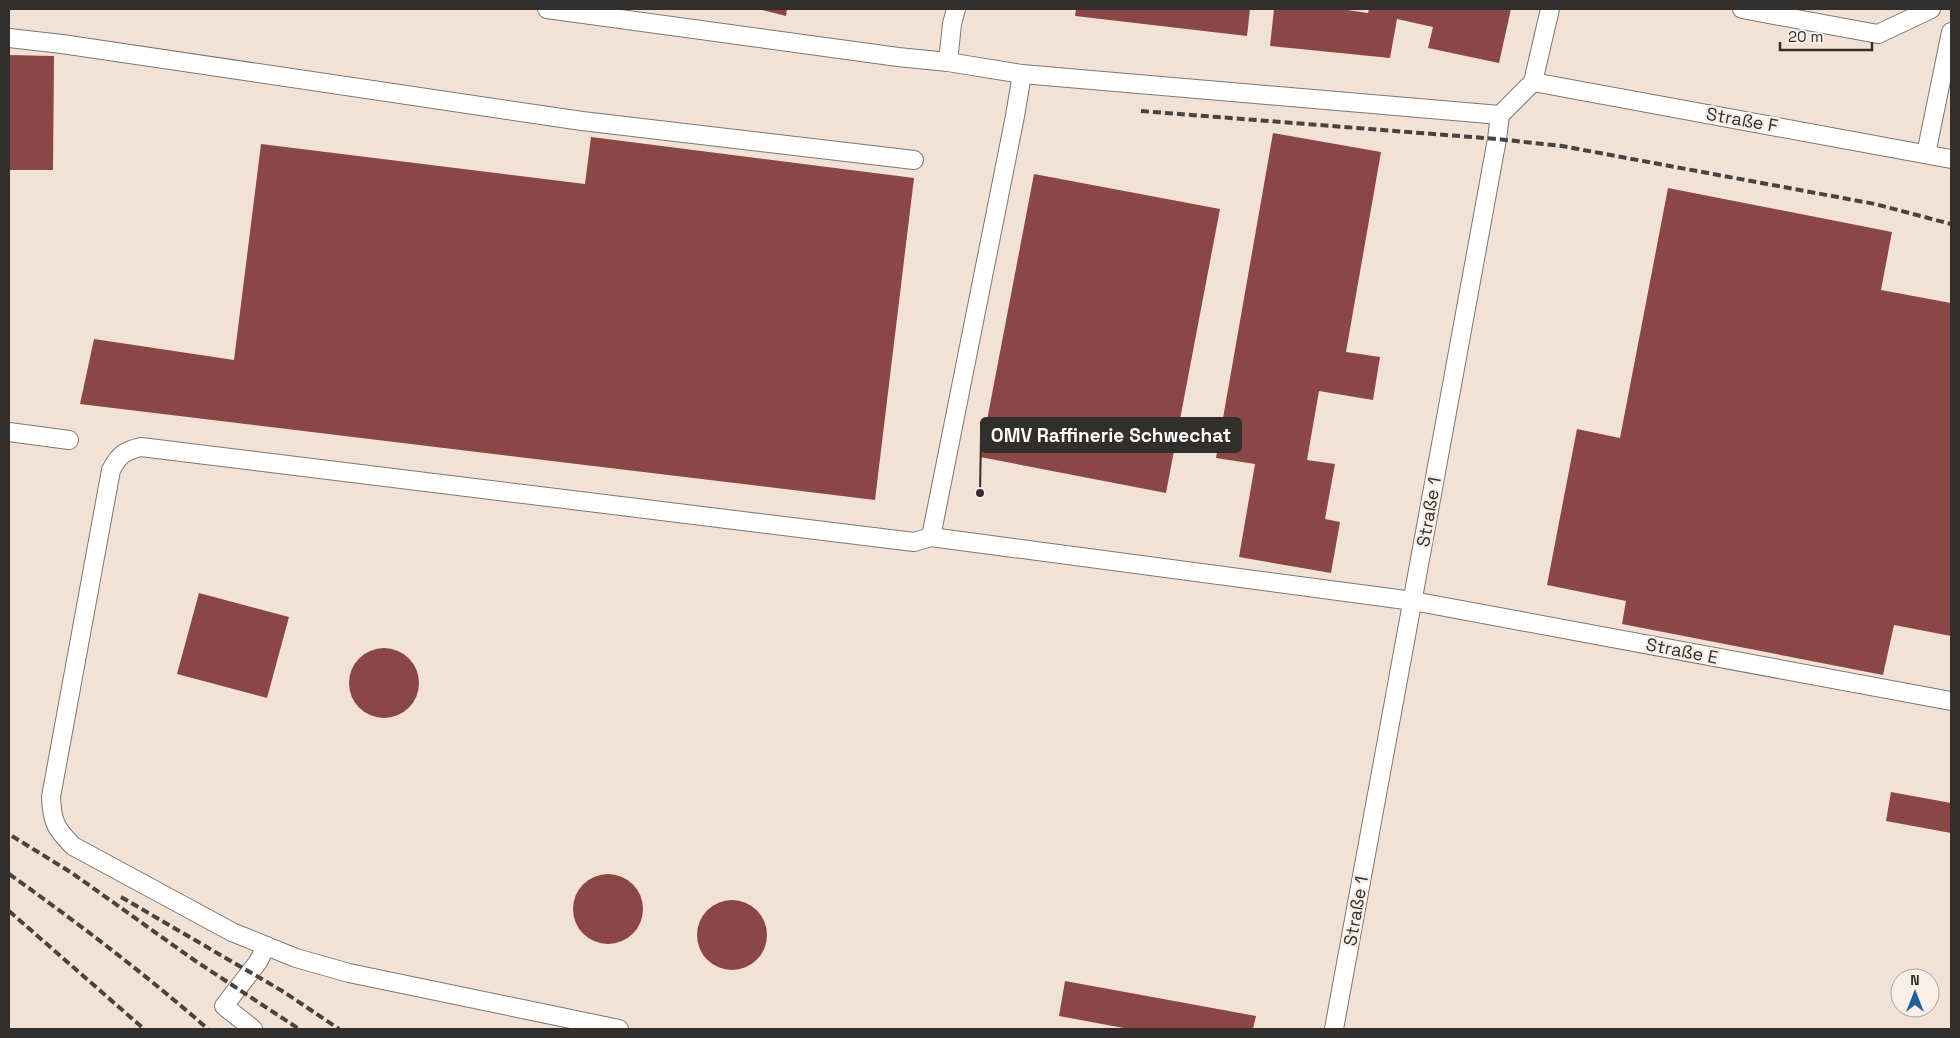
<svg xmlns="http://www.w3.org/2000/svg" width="1960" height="1038" viewBox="0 0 1960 1038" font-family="'Space Grotesk',sans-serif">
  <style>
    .built { fill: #f2e2d6; fill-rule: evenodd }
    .building { fill: #8b4746 }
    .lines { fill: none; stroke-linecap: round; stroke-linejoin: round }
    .service-casing { stroke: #7e7670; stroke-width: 20 }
    .service { stroke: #fff; stroke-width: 18 }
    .rail { stroke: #484341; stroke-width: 4; stroke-dasharray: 8 4; stroke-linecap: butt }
    .labels { text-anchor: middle; stroke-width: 5; stroke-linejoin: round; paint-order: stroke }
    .street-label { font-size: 18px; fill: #322e2c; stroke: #f9efe9 }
    .leader { fill: none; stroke: #322e2c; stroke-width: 2 }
    .callout-dot { fill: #322e2c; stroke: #f9efe9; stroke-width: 2 }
    .callout { fill: #322e2c; stroke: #322e2c; stroke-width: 2 }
    .callout-label { font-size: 19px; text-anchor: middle; font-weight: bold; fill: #fff }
  </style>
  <rect width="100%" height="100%" fill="#f9efe9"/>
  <path class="built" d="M9,9H1951V1029H9ZM1900,978H1930V1008H1900Z"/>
  <g class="building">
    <path d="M758,9H787L786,16Z"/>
    <path d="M1076,9H1250L1247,36L1075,16Z"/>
    <path d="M1274,9H1340L1368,13L1369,9H1511L1499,63L1428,48L1433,27L1397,19L1390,58L1270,46Z"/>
    <path d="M9,55L54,56L53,170H9Z"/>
    <path d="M1273,133L1381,152L1346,352L1380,357L1373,400L1319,391L1307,460L1335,464L1325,519L1340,522L1331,573L1239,557L1255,464L1216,458Z"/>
    <path d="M591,137L914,178L875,500L80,404L94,339L234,360L261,144L585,184Z"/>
    <path d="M1034,174L1220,209L1166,493L980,457Z"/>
    <path d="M1668,188L1892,232L1881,290L1951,303V636L1894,625L1883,675L1622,624L1626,601L1547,585L1577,429L1620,438Z"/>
    <path d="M199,593L289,617L267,698L177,674Z"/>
    <circle cx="384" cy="683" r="35"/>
    <path d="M1891,792L1951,803V833L1886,821Z"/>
    <circle cx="608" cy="909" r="35"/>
    <circle cx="732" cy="935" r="35"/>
    <path d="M1065,981L1256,1016L1253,1029H1129L1059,1016Z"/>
  </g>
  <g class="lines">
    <g class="service-casing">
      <g id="service">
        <path d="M547,9L898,57L948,62L1022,74L1500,115"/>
        <path d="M1742,9L1878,34L1931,9"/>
        <path d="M9,38L62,44L582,121L914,160"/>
        <path d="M948,62L952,24L956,9"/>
        <path d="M1533,82L1951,159"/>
        <path d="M1926,154L1951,32"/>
        <path d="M9,432L69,440"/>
        <path d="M931,537L1015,116L1022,74"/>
        <path d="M253,1029L224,1006L258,962L266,946"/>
        <path d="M619,1029L349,973L296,958L232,932L73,846C56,829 52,822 51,797L111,470C119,455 124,451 141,447L914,542L931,537L1413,601L1951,701"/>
        <path d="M1334,1029L1497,139L1500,115L1533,82L1550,9"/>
      </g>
    </g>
    <use href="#service" class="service"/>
    <g class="rail">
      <path d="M1141,111L1497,139L1562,146L1875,204L1951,224"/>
      <path d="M12,836L72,873L194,960L299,1029"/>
      <path d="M9,874C78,923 145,974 208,1029"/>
      <path d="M121,897L284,992L339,1029"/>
      <path d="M9,911L144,1029"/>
    </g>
  </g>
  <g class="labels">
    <g class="street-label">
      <text transform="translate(1742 120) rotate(10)" y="6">Straße F</text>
      <text transform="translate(1429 512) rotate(-80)" y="6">Straße 1</text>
      <text transform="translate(1682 651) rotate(11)" y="6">Straße E</text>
      <text transform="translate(1356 911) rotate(-80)" y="6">Straße 1</text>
    </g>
  </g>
  <path class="leader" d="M980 493L981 435"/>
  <circle class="callout-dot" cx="980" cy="493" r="5"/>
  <rect class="callout" x="981" y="418" width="260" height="34" rx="5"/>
  <g class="callout-label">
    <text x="1111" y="442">OMV Raffinerie Schwechat</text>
  </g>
  <rect width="1960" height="1038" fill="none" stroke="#322e2c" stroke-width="20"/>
  <g transform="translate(1915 993)"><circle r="24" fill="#f9efe9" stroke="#a9a29d"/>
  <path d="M0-4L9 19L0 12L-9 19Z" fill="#226096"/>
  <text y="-8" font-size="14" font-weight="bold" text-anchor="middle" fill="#322e2c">N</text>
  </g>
  <path d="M1780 42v8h92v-8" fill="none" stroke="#322e2c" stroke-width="2.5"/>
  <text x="1788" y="42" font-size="15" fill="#322e2c" stroke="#f9efe9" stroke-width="4" paint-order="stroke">20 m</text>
</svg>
